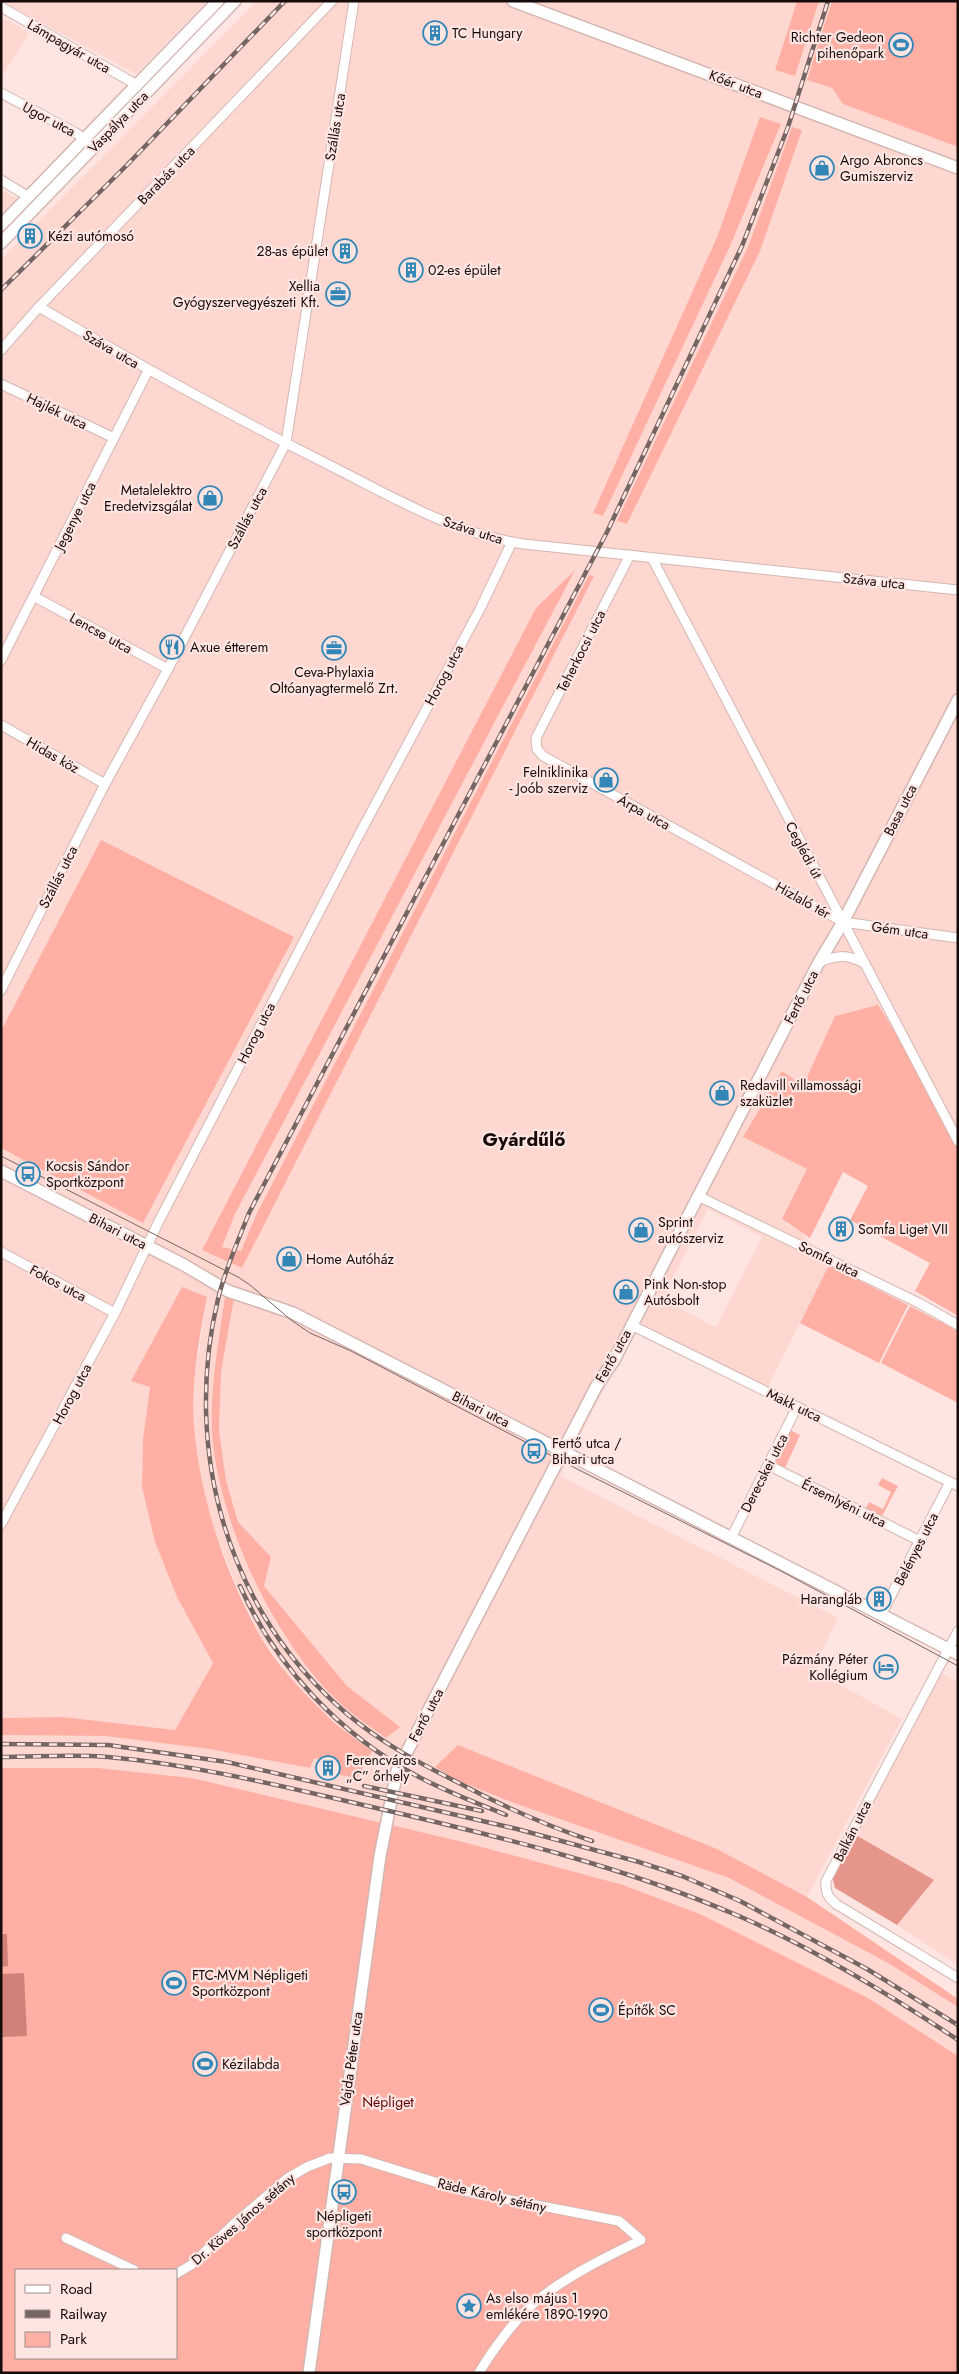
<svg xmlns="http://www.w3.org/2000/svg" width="959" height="2374" viewBox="0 0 959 2374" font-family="Jost,sans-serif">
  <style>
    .built { fill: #ffd7d1; fill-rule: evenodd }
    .green { fill: #ffafa4; fill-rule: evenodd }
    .forest { fill: #e5958a }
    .water { fill: #d08278 }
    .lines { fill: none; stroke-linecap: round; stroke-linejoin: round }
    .street-casing { stroke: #d4b6b1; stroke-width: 11 }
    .secondary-casing { stroke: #d4b6b1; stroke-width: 14 }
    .street { stroke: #fff; stroke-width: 9 }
    .secondary { stroke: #fff; stroke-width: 11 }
    .tram { stroke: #766663; stroke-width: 1 }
    .rail-casing { stroke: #766663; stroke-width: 4.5 }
    .rail { stroke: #ffe5e2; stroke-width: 2.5; stroke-dasharray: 8; stroke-linecap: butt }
    .labels { text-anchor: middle; stroke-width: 4.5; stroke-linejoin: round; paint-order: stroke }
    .poi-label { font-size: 14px; fill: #150c0a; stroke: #ffe5e2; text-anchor: start }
    .street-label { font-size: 14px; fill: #150c0a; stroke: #ffe5e2 }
    .park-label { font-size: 14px; fill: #620003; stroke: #ffe5e2 }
    .district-label { font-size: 19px; font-weight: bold; fill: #150c0a; stroke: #ffe5e2 }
  </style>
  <rect width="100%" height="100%" fill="#ffe5e2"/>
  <g class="built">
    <path d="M1,1H207L136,74Z"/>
    <path d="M257,1H797L775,69L795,76L819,1H832L807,80L832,88L843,104L958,147V1240L841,1160L809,1179L785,1223L801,1232L829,1265L768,1386L636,1324L560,1476L838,1618L813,1670L902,1719L807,1897L717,1849L459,1781L511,1802L729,1878L888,1963L958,2007V2056L868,1998L702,1915L463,1842L192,1778L98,1768H1V1735L105,1736L209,1749L310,1768L314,1757L337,1765L336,1774L372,1751L325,1715L285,1670L260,1635L236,1586L215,1531L202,1486L194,1435L195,1376L207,1297L150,1387L143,1439L142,1487L177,1597L213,1662L175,1730L63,1717L1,1718V1148L51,1174L1,1031V259ZM760,118L781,124L731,244L593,513L717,237ZM792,127L802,130L627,524L748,247ZM574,571L235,1214L222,1247L242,1251L257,1213L590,575L242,1268L203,1250L536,608ZM708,1209L762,1237L716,1327L662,1299ZM225,1296L234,1298L221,1372L219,1431L226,1480L238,1522L271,1557L264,1586L347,1686L400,1727L302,1661L278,1626L254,1578L233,1524L212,1432L214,1374Z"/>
    <path d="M5,18L29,33L1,78V24Z"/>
    <path d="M1,190L17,198L1,214Z"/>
    <path d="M940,1673L958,1682V1965L897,1925L933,1881L854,1834Z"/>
  </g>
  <g class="green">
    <path d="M797,1H819L795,76L775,70Z"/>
    <path d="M832,1H958V147L843,104L832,88L807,80Z"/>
    <path d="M760,117L781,124L731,244L603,516L593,513L717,237Z"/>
    <path d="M792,127L802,130L760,251L627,524L617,521L748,247Z"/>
    <path d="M575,570L235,1214L222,1247L241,1251L257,1213L589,575L594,576L242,1268L202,1250L536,608Z"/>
    <path d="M101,840L294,937L143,1223L1,1148V1031Z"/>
    <path d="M878,1005L922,1074L958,1141V1316L915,1291L930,1263L850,1220L868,1186L843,1172L810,1238L782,1219L807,1169L743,1137L782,1071L803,1086L835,1016Z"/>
    <path d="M829,1265L908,1305L879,1363L800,1323Z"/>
    <path d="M182,1287L207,1297C198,1342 190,1391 195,1436C202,1504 226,1574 259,1634C275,1663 301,1690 324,1713C338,1727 356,1739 372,1751L357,1778L335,1774L337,1765L314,1758L310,1768L209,1749L105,1736L1,1735V1718L63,1717L175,1730L213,1663L177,1597L155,1542L142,1487L143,1439L150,1387L131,1381Z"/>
    <path d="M225,1296L234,1298L221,1372L219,1431L226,1480L238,1522L271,1557L264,1586L347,1686L400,1727L386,1738C371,1727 354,1716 341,1704C275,1644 217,1520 212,1431C210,1386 219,1340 225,1296Z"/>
    <path d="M910,1306L958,1331V1403L881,1363Z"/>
    <path d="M788,1429L800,1435L785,1468L772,1462Z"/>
    <path d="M882,1478L898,1486L882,1516L866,1508L869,1502L883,1509L891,1492L878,1485Z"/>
    <path d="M458,1745L717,1849L807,1897L958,1999V2007L888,1963L729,1878L511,1802L459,1781L435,1767Z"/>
    <path d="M1,1768H98L192,1778L463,1842L623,1885L702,1915L868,1998L958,2056V2373H1ZM16,2270H176V2358H16Z"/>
  </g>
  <path class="forest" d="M854,1834L934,1880L897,1925L835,1888L832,1875Z"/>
  <g class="water">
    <path d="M1,1934H7L8,1966L1,1967Z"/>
    <path d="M24,1973L27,2036L1,2037V1974Z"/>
  </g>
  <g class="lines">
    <g class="street-casing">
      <g id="street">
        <path d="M1,7L137,85"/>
        <path d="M1,93L76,133L88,142"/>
        <path d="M1,180L29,197"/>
        <path d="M39,307C137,364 237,419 339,470C398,500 458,535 524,544L958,590"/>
        <path d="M1,350L39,307L332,1"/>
        <path d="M1,384L114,438"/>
        <path d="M630,555L536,738L537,749L543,756L843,922L958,938"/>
        <path d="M652,558L958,1141"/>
        <path d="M35,597L168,669"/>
        <path d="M1,660L148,371"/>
        <path d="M1,725L105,784"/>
        <path d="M818,963C835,955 847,954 864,963"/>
        <path d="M1,990L105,784L168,669L286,443L354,1"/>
        <path d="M698,1196L919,1303L958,1325"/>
        <path d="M1,1252L115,1313"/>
        <path d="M631,1325L958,1486"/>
        <path d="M768,1465L920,1541"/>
        <path d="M1,1524L115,1313L158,1223L359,835L480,609L512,542"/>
        <path d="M731,1538L797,1407"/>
        <path d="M881,1615L950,1482"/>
        <path d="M958,1631L826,1881C825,1892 828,1897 836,1904L958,1978"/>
        <path d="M66,2238L134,2270"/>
        <path d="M176,2274L191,2265L236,2222L288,2178L307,2167L330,2158L361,2159L464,2191L619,2221L641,2240C604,2258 565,2277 534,2303C516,2318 491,2352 479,2373"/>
      </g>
    </g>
    <g class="secondary-casing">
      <g id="secondary">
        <path d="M513,1L958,168"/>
        <path d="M1,225L218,1"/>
        <path d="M1,243L235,1"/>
        <path d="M1,1171L184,1265L228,1291L293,1313L958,1654"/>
        <path d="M309,2373L380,1856L397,1771L596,1387L614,1360L818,964L843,922L958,700"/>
      </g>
    </g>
    <use href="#street" class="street"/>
    <use href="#secondary" class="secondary"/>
    <path class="tram" d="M1,1156L238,1277L250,1285L291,1320L310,1333L351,1351L577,1469L779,1570L958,1666"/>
    <g class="rail-casing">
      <g id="rail">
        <path d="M1,290L126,166L285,1"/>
        <path d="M240,1586C276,1667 340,1735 419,1777C447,1792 477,1803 506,1815"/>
        <path d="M1,1744L108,1745L227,1762L517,1829L639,1862L682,1876L740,1901L867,1969L958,2025"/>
        <path d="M1,1757C37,1757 73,1754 108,1757C198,1765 285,1787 372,1807C497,1836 623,1866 741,1917C817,1950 889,1994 958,2040"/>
        <path d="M364,1786L482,1811"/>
        <path d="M592,1841C545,1825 502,1806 459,1783C419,1763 380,1742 346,1713C227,1612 182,1449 218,1299C225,1270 238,1241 249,1213L607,532L742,246L788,127L828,1"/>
      </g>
    </g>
    <use href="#rail" class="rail"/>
  </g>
  <defs>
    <g id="building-ring" transform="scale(1.25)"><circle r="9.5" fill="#ffe5e2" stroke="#3387b7" stroke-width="1.5"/><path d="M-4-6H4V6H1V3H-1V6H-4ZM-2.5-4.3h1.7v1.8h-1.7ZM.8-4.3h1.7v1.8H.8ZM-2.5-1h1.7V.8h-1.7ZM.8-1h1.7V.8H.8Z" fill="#3387b7"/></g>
    <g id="stadium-ring" transform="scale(1.25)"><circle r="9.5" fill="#ffe5e2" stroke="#3387b7" stroke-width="1.5"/><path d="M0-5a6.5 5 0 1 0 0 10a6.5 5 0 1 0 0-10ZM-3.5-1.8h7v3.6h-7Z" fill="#3387b7"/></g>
    <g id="shop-ring" transform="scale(1.25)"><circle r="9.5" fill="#ffe5e2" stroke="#3387b7" stroke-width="1.5"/><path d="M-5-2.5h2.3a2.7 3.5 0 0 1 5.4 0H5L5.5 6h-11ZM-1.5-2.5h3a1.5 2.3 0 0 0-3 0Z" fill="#3387b7"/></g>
    <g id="office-ring" transform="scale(1.25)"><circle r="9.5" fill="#ffe5e2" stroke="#3387b7" stroke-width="1.5"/><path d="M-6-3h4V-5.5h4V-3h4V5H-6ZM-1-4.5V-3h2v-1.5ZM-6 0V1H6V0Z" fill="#3387b7"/></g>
    <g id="restaurant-ring" transform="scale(1.25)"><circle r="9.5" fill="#ffe5e2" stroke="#3387b7" stroke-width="1.5"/><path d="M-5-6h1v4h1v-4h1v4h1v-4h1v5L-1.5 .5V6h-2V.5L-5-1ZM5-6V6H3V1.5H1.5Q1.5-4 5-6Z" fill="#3387b7"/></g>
    <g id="bus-ring" transform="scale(1.25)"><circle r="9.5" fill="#ffe5e2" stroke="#3387b7" stroke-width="1.5"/><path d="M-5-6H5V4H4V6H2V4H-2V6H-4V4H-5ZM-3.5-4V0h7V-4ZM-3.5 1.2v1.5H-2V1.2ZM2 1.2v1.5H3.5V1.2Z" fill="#3387b7"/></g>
    <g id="hotel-ring" transform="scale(1.25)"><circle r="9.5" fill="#ffe5e2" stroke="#3387b7" stroke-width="1.5"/><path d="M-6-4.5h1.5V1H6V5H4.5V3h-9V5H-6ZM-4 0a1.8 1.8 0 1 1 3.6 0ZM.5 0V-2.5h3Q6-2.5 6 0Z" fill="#3387b7"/></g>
    <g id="sight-ring" transform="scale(1.25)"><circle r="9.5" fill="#ffe5e2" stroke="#3387b7" stroke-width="1.5"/><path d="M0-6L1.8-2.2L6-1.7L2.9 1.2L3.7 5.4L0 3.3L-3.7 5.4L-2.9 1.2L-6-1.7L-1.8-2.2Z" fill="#3387b7"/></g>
  </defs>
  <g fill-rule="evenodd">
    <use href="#building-ring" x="435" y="33"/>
    <use href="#stadium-ring" x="901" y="45"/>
    <use href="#shop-ring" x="822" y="168"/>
    <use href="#building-ring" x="30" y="236"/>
    <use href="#building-ring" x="345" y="251"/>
    <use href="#building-ring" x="411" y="270"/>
    <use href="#office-ring" x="338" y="294"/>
    <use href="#shop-ring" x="210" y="498"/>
    <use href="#restaurant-ring" x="172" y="647"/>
    <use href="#office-ring" x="334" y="648"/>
    <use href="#shop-ring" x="606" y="780"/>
    <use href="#shop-ring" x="722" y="1093"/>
    <use href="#bus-ring" x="28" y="1174"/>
    <use href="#building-ring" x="841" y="1229"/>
    <use href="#shop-ring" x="641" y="1230"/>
    <use href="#shop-ring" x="289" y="1259"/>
    <use href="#shop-ring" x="626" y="1292"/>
    <use href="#bus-ring" x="534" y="1451"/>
    <use href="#building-ring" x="879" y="1599"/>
    <use href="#hotel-ring" x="886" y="1667"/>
    <use href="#building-ring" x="328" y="1768"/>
    <use href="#stadium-ring" x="174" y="1983"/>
    <use href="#stadium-ring" x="601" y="2010"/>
    <use href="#stadium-ring" x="205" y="2064"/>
    <use href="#bus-ring" x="344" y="2192"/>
    <use href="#sight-ring" x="469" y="2306"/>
  </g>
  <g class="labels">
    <g class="poi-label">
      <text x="452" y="38">TC Hungary</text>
      <text x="884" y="42" text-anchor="end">Richter Gedeon<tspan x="884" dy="16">pihenőpark</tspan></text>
      <text x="840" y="165">Argo Abroncs<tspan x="840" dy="16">Gumiszerviz</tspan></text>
      <text x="48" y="241">Kézi autómosó</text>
      <text x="328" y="256" text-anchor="end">28-as épület</text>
      <text x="428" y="275">02-es épület</text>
      <text x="320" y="291" text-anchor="end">Xellia<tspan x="320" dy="16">Gyógyszervegyészeti Kft.</tspan></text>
      <text x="192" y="495" text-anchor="end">Metalelektro<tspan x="192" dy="16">Eredetvizsgálat</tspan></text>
      <text x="190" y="652">Axue étterem</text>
      <text x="334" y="677" text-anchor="middle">Ceva-Phylaxia<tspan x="334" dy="16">Oltóanyagtermelő Zrt.</tspan></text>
      <text x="588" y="777" text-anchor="end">Felniklinika<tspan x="588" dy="16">- Joób szerviz</tspan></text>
      <text x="740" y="1090">Redavill villamossági<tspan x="740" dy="16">szaküzlet</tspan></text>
      <text x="46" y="1171">Kocsis Sándor<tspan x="46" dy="16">Sportközpont</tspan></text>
      <text x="658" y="1227">Sprint<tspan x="658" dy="16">autószerviz</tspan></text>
      <text x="858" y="1234">Somfa Liget VII</text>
      <text x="306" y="1264">Home Autóház</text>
      <text x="644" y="1289">Pink Non-stop<tspan x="644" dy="16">Autósbolt</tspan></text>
      <text x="552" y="1448">Fertő utca /<tspan x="552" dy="16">Bihari utca</tspan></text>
      <text x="862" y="1604" text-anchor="end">Harangláb</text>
      <text x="868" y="1664" text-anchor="end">Pázmány Péter<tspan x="868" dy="16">Kollégium</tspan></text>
      <text x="346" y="1765">Ferencváros<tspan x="346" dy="16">„C” őrhely</tspan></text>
      <text x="192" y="1980">FTC-MVM Népligeti<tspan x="192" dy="16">Sportközpont</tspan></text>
      <text x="618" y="2015">Építők SC</text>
      <text x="222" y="2069">Kézilabda</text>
      <text x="344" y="2221" text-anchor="middle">Népligeti<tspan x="344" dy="16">sportközpont</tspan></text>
      <text x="486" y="2303">As elso május 1<tspan x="486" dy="16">emlékére 1890-1990</tspan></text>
    </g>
    <g class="street-label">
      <text transform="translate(69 46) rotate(30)" y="5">Lámpagyár utca</text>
      <text transform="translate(736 84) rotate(21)" y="5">Kőér utca</text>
      <text transform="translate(49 119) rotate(28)" y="5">Ugor utca</text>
      <text transform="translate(118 122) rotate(-46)" y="5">Vaspálya utca</text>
      <text transform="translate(335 127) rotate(-81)" y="5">Szállás utca</text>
      <text transform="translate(166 175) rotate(-46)" y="5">Barabás utca</text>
      <text transform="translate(111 349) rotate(30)" y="5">Száva utca</text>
      <text transform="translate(57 411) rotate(26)" y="5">Hajlék utca</text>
      <text transform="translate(75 516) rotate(-63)" y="5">Jegenye utca</text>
      <text transform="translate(247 518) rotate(-62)" y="5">Szállás utca</text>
      <text transform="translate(473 530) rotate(18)" y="5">Száva utca</text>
      <text transform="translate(874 581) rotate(6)" y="5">Száva utca</text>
      <text transform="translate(101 633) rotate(29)" y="5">Lencse utca</text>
      <text transform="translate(581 651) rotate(-63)" y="5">Teherkocsi utca</text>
      <text transform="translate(444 675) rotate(-62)" y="5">Horog utca</text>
      <text transform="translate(53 755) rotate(30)" y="5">Hidas köz</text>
      <text transform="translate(900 810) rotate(-63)" y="5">Basa utca</text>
      <text transform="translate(644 812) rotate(29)" y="5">Árpa utca</text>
      <text transform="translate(804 850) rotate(62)" y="5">Ceglédi út</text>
      <text transform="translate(58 877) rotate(-63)" y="5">Szállás utca</text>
      <text transform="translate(803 900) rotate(29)" y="5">Hizlaló tér</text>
      <text transform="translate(900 930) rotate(8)" y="5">Gém utca</text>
      <text transform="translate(801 997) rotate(-63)" y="5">Fertő utca</text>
      <text transform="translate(256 1033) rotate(-63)" y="5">Horog utca</text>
      <text transform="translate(118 1231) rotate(27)" y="5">Bihari utca</text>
      <text transform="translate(829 1259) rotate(26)" y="5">Somfa utca</text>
      <text transform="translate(58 1283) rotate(28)" y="5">Fokos utca</text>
      <text transform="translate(613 1356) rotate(-61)" y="5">Fertő utca</text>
      <text transform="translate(72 1394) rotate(-62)" y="5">Horog utca</text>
      <text transform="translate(794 1405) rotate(26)" y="5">Makk utca</text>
      <text transform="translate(481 1409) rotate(27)" y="5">Bihari utca</text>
      <text transform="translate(764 1473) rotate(-63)" y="5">Derecskei utca</text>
      <text transform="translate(844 1503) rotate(26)" y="5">Érsemlyéni utca</text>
      <text transform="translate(916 1549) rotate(-63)" y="5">Belényes utca</text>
      <text transform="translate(426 1715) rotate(-62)" y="5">Fertő utca</text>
      <text transform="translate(852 1831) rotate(-63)" y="5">Balkán utca</text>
      <text transform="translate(351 2059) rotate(-82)" y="5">Vajda Péter utca</text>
      <text transform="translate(492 2195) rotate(13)" y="5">Räde Károly sétány</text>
      <text transform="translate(243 2219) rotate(-41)" y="5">Dr. Köves János sétány</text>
    </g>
    <g class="park-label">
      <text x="388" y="2107">Népliget</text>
    </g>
    <g class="district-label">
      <text x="524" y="1146">Gyárdűlő</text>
    </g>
  </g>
  <rect width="959" height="2374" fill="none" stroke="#150c0a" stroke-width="5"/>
  <rect x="15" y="2269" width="162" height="90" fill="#ffe5e2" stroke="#a18e8c"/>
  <rect x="25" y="2285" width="25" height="8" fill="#ffffff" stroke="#a18e8c"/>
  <text x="60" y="2294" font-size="15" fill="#150c0a">Road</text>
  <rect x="25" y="2310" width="25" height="8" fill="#766663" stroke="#a18e8c"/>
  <text x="60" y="2319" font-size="15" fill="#150c0a">Railway</text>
  <rect x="25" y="2332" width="25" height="15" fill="#ffafa4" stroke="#a18e8c"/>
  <text x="60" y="2344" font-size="15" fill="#150c0a">Park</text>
</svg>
